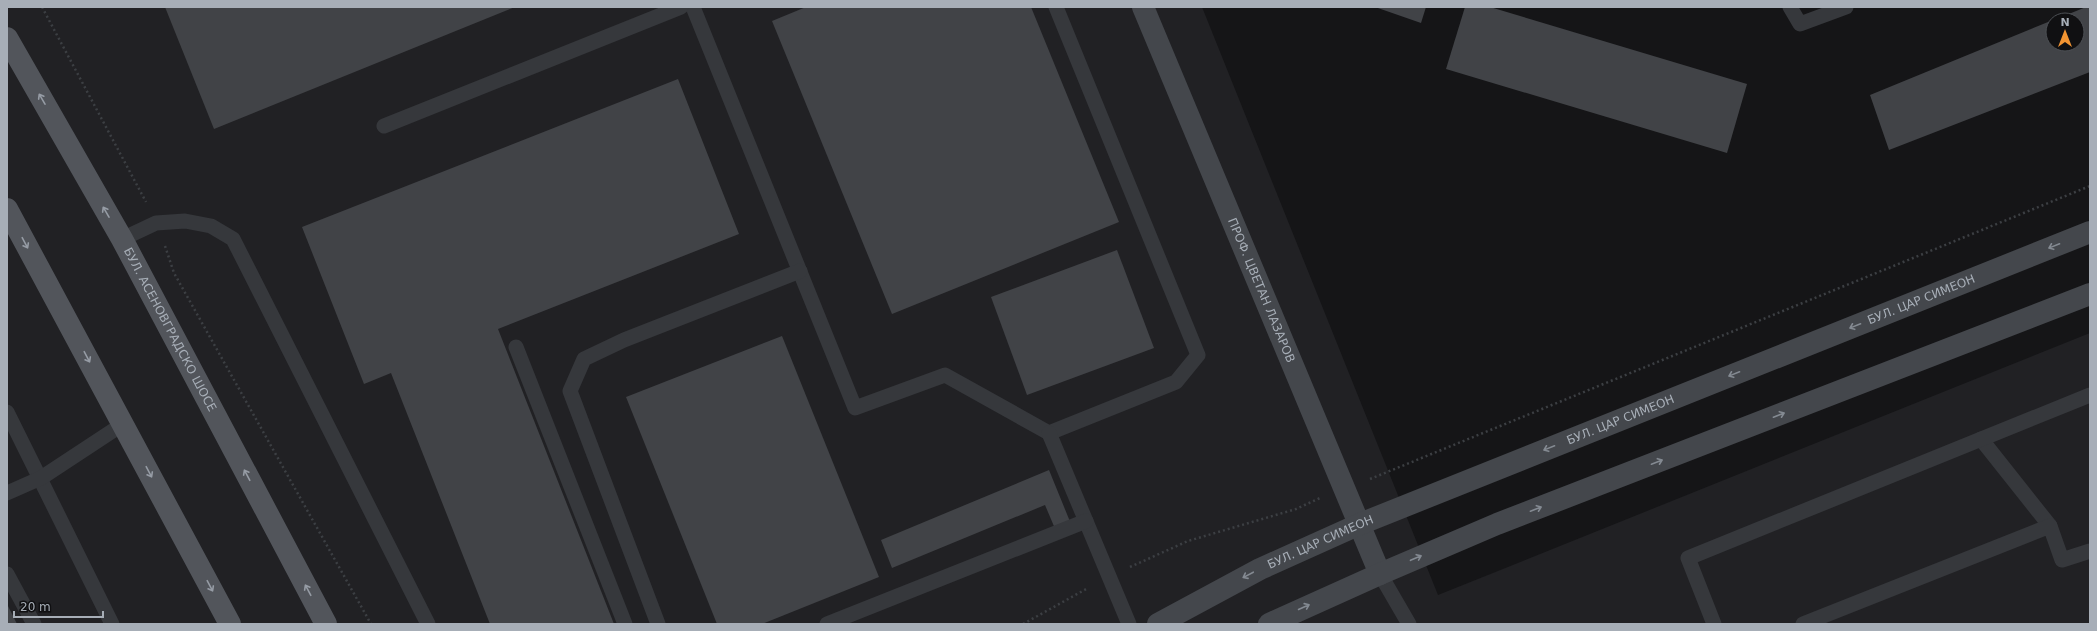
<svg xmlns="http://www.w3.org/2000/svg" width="2097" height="631" viewBox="0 0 2097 631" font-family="'DejaVu Sans',sans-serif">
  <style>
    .built { fill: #212124 }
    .building { fill: #414347 }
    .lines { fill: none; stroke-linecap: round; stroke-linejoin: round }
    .path { stroke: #3c3f43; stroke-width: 2.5; stroke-dasharray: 2 3; stroke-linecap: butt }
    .lane { stroke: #36383c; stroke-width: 15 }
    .secondary { stroke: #44474c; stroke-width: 22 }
    .primary { stroke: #52555b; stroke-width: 22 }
    .oneway { stroke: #969ca5 }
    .oneway2 { stroke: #848a92 }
    .labels { text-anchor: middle; stroke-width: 3; stroke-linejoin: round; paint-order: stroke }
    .street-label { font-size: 12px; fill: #a7aeb7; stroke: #101012 }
  </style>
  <rect width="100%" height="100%" fill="#151517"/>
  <path class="built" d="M7,7H1202L1438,595L2090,333V624H7Z"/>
  <g class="building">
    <path d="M165,7H515L214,129Z"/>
    <path d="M806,7H1031L1119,222L892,314L772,21Z"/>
    <path d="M1375,7H1426L1421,23Z"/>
    <path d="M1465,7H1490L1747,84L1727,153L1446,69Z"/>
    <path d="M2086,7H2090V72L1889,150L1870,95L2053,20V44H2077V20H2054Z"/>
    <path d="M678,79L739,234L498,329L614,624H490L391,373L364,384L302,227Z"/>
    <path d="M1117,250L1154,348L1027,395L991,297Z"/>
    <path d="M782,336L879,577L762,624H717L626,397Z"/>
    <path d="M1049,470L1071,524L1056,531L1045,505L892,568L881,540Z"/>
    <path d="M7,604L17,624H7Z"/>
  </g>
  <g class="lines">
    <g class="path">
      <path d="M42,7L146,202"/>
      <path d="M165,246L174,273L371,624"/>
      <path d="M1370,479L2090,186"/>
      <path d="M1130,567L1188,541L1296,509L1320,498"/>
      <path d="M1023,624L1088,588"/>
    </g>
    <g class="lane">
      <path d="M693,7L855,408L945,375L1049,433L1176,382L1198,355L1056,7"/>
      <path d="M1790,7L1800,24L1846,7"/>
      <path d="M384,126L681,7"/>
      <path d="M122,239L156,223L185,221L211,226L233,239L428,624"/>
      <path d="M516,347L625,624"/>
      <path d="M7,412L112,624"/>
      <path d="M1049,433L1129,624"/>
      <path d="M1981,439L2050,526"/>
      <path d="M7,493L41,478L123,424"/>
      <path d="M7,574L34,624"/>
      <path d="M1380,574L1409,624"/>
      <path d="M658,624L570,391L584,359L624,340L800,271"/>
      <path d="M827,624L1086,521"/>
      <path d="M1714,624L1688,558L2090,395"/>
      <path d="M1803,624L2050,526L2062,560L2090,551"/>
    </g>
    <g class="secondary">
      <path id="s1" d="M1143,7L1380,574"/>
      <path id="s2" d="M1158,624L1260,569L1360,524L2090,232"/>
      <path d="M1269,624L1380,574L1497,524L2090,294"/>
    </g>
    <g class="primary">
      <path id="s3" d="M7,38L122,239L326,624"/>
      <path d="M7,209L230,624"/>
    </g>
  </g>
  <defs><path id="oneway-shaft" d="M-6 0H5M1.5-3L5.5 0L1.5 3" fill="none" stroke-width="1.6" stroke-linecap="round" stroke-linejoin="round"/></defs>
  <g class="oneway">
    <use href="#oneway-shaft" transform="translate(42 99) rotate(-120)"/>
    <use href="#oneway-shaft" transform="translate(106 212) rotate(-120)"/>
    <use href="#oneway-shaft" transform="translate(25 243) rotate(62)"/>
    <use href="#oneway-shaft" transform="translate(87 357) rotate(62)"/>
    <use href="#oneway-shaft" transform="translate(149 472) rotate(62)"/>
    <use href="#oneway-shaft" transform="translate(247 475) rotate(-118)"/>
    <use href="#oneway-shaft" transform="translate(210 586) rotate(62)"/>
    <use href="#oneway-shaft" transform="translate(308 590) rotate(-118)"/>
  </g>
  <g class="oneway2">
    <use href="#oneway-shaft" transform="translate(2054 246) rotate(158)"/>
    <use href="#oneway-shaft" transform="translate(1855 326) rotate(158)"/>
    <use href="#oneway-shaft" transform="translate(1734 374) rotate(158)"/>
    <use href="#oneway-shaft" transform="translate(1779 415) rotate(-21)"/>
    <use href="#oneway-shaft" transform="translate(1549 448) rotate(158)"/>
    <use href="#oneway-shaft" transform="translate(1657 462) rotate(-21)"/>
    <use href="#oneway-shaft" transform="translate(1536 509) rotate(-21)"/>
    <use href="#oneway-shaft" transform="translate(1416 558) rotate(-23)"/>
    <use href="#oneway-shaft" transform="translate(1248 575) rotate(152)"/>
    <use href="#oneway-shaft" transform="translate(1304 607) rotate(-24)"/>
  </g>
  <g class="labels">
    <g class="street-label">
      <text dy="4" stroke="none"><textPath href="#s1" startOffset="307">ПРОФ. ЦВЕТАН ЛАЗАРОВ</textPath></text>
      <text dy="4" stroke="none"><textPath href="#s2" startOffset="830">БУЛ. ЦАР СИМЕОН</textPath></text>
      <text dy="4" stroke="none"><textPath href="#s3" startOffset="334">БУЛ. АСЕНОВГРАДСКО ШОСЕ</textPath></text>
      <text dy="4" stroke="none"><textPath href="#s2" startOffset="506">БУЛ. ЦАР СИМЕОН</textPath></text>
      <text dy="4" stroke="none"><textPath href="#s2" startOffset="182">БУЛ. ЦАР СИМЕОН</textPath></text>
    </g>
  </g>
  <rect width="2097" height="631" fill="none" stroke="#a7aeb7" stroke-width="16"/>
  <g transform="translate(2065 32)"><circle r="19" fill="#101012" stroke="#4c4f54"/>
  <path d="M0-3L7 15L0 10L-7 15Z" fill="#f29432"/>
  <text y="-6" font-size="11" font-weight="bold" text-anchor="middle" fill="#a7aeb7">N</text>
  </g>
  <path d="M14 611v6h89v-6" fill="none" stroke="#a7aeb7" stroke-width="2"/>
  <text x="20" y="611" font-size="12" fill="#a7aeb7" stroke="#101012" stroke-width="3" paint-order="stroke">20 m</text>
</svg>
